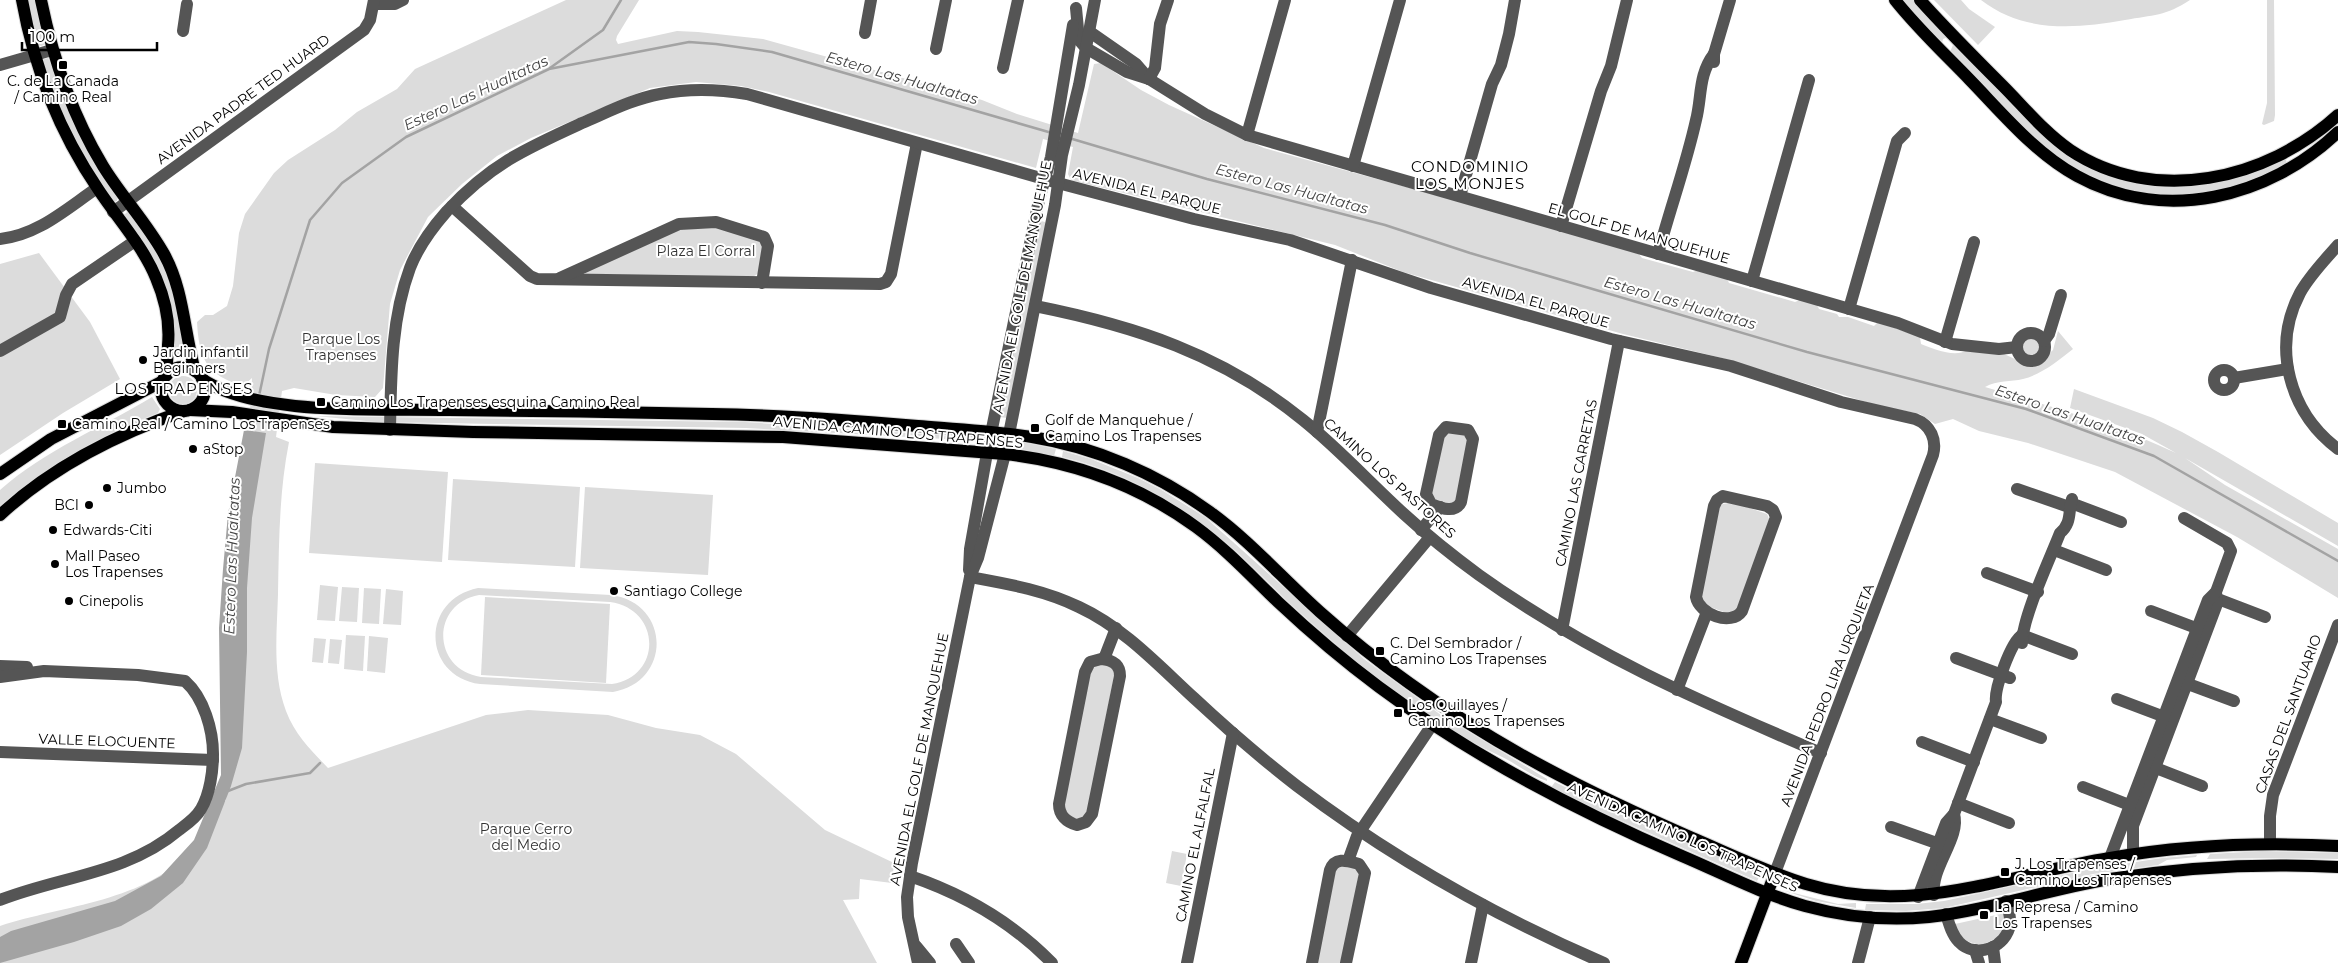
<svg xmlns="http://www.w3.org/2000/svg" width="2338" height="963" viewBox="0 0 2338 963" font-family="Montserrat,sans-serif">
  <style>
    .green { fill: #dcdcdc; fill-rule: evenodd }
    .water { fill: #a3a3a3 }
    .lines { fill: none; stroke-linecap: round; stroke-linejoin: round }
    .stream { stroke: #a3a3a3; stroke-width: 2.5 }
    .major-casing { stroke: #dbdbdb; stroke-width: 14 }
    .minor { stroke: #555; stroke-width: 12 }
    .major { stroke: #000; stroke-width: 12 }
    .poi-dot { fill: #000; stroke: #fff; stroke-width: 2 }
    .labels { text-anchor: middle; stroke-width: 4; stroke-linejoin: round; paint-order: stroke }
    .poi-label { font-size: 14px; fill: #000; stroke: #fff; text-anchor: start }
    .street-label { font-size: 14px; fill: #000; stroke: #fff }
    .park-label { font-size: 14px; fill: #333; stroke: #fff }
    .water-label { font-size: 15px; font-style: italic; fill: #444; stroke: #fff }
    .neighbourhood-label { font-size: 15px; letter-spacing: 1px; fill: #000; stroke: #fff }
  </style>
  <rect width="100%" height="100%" fill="#fff"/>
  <g class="green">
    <path d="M28,0H36L44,45L41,46L37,44Z"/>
    <path d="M566,0H639L617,36L616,40L618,44L677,31L698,32L763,39L982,100L1017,114L1078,133L1094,64L1101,63L1141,90L1169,105L1264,148L1542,224L1639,254L1642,258L1693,272L1698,270L1727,279L1729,283L1795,302L1800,300L1817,305L1819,309L1837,314L1839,317H1848L1874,326L1878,322L1920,337L1921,344C1934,349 1955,358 1967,350L2004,354L2028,365L2038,364L2053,350L2058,331L2073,349C2058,361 2042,374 2023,379C2011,382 1997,380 1985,387C2050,406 2116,425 2176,453L2142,434L2070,408L2074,389L2153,418L2182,432L2218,452L2338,523V546L2185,458L2225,485L2338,549V598L2237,537L2115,472L2028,443L1979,431L1953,419L1935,424L1920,414L1876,405L1722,358L1623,334L1403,272L1335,245L1071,180L1068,174L1073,147L1043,139L1036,168L769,92L741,86L696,82L650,88L531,138L497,156L462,184L428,217L400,270L390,304L383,388L375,397L336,395L294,388L282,391L276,437L289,442C279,492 279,543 278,594C277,632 272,674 286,711C295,735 311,750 328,768L486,715L528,710L608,715L656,728L700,735L736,754L825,830L894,863L892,883L860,879L859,899L843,900L877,963H0V926C63,905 147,902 193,848C205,834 215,816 226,800L252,378L243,386C206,375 199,358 197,322L205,315H213L227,306L233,286L239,233L245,214L274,173L288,160L335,130L357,112L397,89L415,69Z"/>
    <path d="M1902,0H1914L1948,37L1943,39L1942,43Z"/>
    <path d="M1934,0H1961L1969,9L1995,27L1978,45Z"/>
    <path d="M1981,0H2190C2166,16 2153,15 2125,20C2075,29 2024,33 1981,0Z"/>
    <path d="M2267,0H2274L2275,115L2274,121L2264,125L2262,124L2267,103Z"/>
    <path d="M1953,45L1957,46L2045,137L2145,184L2163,186L2204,185L2223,181L2283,159H2286L2287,165C2273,171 2259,178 2245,184C2174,210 2094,190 2038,142C2007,115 1979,82 1950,52Z"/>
    <path d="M48,58L117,197V201L112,202L85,159L62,113L43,62L44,59Z"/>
    <path d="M127,212L130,213C148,237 164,262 174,291C180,311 182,335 185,356L175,358L173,323L124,215Z"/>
    <path d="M1041,221L1045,222L1046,226L1007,418L1000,417L1038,224Z"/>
    <path d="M717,228L759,239L764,246L759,273L751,278L585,274L586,272L679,229Z"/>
    <path d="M39,253L90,322L120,379L63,413L0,455V264Z"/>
    <circle cx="2031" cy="347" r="11"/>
    <circle cx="183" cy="390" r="14"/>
    <path d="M152,397L160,409L158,413C101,435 46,466 0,506V490C45,450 101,428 152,397Z"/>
    <path d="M316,416L745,422L982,438V441L746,428L376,422Z"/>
    <path d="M1449,432L1466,434L1468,440L1456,502L1452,505L1434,500L1431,495L1444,436Z"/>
    <path d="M1022,442L1056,449L1054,456L1021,449Z"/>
    <path d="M1063,451L1091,459L1138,478L1160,489L1205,517L1364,659L1441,715L1547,779V781C1530,776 1516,763 1500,756C1422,721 1349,657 1286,600C1270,584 1254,568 1237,552C1188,508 1127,472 1062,457Z"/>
    <path d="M315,463L448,472L442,562L309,553Z"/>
    <path d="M453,479L580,487L575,567L448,560Z"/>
    <path d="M585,487L713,495L708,575L580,568Z"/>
    <path d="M1732,502L1767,514L1770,521L1736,611L1729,614L1702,604L1701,597L1719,505Z"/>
    <path d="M320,585L338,587L335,621L317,620Z"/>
    <path d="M342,587L359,588L357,622L339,621Z"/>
    <path d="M364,588L381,589L379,624L362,623Z"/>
    <path d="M478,588L611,595C671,603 672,682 613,692L480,684C422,676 420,600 478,588ZM479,595L610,602C661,609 663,676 612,684L481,677C432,670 430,604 479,595Z"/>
    <path d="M386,589L403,591L401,625L383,624Z"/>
    <path d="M485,597L610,604L606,683L481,675Z"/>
    <path d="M346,635L365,636L363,671L344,669Z"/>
    <path d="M369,636L388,638L385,673L367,671Z"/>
    <path d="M314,638L326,639L323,663L312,662Z"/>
    <path d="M330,639L342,640L339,664L328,663Z"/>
    <path d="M1095,664L1112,667L1114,675L1088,812L1083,819L1071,818L1063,806L1090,669Z"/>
    <path d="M1555,782L1622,815L1760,875L1757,881L1550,789Z"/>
    <path d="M1172,851L1187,854L1181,886L1166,883Z"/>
    <path d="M2262,851L2338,853V859L2277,858L2207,859L2210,854Z"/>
    <path d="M2197,855L2196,857L2167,860L2158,865L2093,874L1944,908L1906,911L1865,910L1866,904H1916L1944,901L2090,869L2162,858Z"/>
    <path d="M1339,866L1356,868L1359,873L1342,963H1317L1336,868Z"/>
    <path d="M1782,890L1838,904L1856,903V908L1816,901Z"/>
    <path d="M2005,913L2007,917L2001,936L1982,945C1968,943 1959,939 1955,924Z"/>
  </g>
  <path class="water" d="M244,430L266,433L252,518L247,588V652L242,748L231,786L207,848L183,883L151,909L121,926L74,942L0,963V937L11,931L115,901L161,876L194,840L221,775L219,628L223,569L228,514Z"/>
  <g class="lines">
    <g class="stream">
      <path d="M550,68L603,30L621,0"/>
      <path d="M1069,138L1207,179L1385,225L1470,253L1807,352L2026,409L2154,456L2338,561"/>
      <path d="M259,396L269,349L310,220L342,183L406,137L549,69L689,42L716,44L772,52L1052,133"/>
      <path d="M251,433L254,418"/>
      <path d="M228,791L246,784L310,773L320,763"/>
    </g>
    <g class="major-casing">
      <g id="major">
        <path d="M22,0C34,67 60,133 98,189C117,218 143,246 156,278C165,299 170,323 168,345C168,355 166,365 167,375"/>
        <path d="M41,0C53,59 72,115 103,166C122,197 147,223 164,254C184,290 184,332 195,371"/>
        <path d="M1895,0C1918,29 1945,54 1970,80C2003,114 2035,153 2077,176C2164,224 2269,198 2338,132"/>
        <path d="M1920,0C1946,29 1974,57 2002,85C2024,107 2044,132 2070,150C2154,206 2267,180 2338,115"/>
        <circle cx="183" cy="389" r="22"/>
        <path d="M202,379C258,417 381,408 449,410C537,411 624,412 712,414C781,415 849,420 918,426C956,429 994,431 1032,437C1095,447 1158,474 1210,512C1250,541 1283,579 1320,612C1348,637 1378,661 1409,683C1497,747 1591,794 1690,837C1728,853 1766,872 1806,884C1913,917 2005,875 2110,858C2185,845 2262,842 2338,846"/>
        <path d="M190,410L232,412L333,427L473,432L783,437L1005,454C1074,462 1140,486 1196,527C1226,549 1251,576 1278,602C1310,632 1344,661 1379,687C1473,757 1575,810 1682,856C1722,873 1762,894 1805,906C1845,917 1888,921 1929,917C1990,910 2049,889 2110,879C2185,867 2262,863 2338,867"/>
        <path d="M0,474L51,439L163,381"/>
        <path d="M0,515C52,467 117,434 184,411"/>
        <path d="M1741,963L1775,873"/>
      </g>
    </g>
    <g class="minor">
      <path d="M374,4H395L403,0"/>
      <path d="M1076,8L1079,40L1086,48L1127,72L1149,79L1205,114L1247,135L1898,323L1952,344L1999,349L2017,347"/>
      <path d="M183,31L187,4"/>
      <path d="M1090,32L1136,64L1149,79"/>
      <path d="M865,33L871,0"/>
      <path d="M936,49L946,0"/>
      <path d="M1714,62V54L1730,0"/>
      <path d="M0,65L52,50"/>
      <path d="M1003,68L1018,0"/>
      <path d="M1149,79L1155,68L1160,24L1168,0"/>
      <path d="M1247,135L1285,0"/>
      <path d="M1353,166L1400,0"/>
      <path d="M1460,196L1492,84L1501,65L1509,34L1515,0"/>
      <path d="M452,206L530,276L537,279L880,284L886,282L891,274L917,143"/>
      <path d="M113,212L364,30L370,20L374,0"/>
      <path d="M1561,226L1601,91L1611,66L1627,0"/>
      <path d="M0,239C38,235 66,209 97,188"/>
      <path d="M2338,245C2325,260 2310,275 2300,293C2271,348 2290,413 2338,449"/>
      <path d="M1658,254C1670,209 1686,165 1696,120C1702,97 1698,75 1714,54"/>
      <path d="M560,278L679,224L716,222L764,237L768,246L762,283"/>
      <path d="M1752,281L1809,80"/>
      <path d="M1035,306C1135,326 1222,354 1303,420C1339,449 1370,483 1404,514C1428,536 1453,556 1479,575C1588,653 1699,701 1821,753"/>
      <path d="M1849,309L1897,141L1905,133"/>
      <circle cx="2031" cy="347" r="14"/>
      <path d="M2044,341L2049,334L2061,295"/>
      <path d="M1945,342L1974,242"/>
      <path d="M0,351L60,317L66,295L72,284L135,241"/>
      <circle cx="2224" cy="380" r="10"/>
      <path d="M2234,378L2288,369"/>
      <path d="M1446,427L1468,430L1473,439L1461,502C1455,514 1441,508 1431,504L1426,494L1439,435Z"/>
      <path d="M390,430C391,376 391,319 410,268C418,247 432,228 447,211C491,164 525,149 582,123C608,112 633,99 660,94C689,88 718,89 747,94L1058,183L1194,219L1290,240L1431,288L1611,339L1731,366L1841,402L1915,419C1931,425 1937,440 1933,455L1775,873"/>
      <path d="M1317,432L1352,260"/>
      <path d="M2017,489L2069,507"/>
      <path d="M1723,496L1767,506L1773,510L1776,517L1742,611C1731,627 1699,614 1696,597L1714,506L1717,500Z"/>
      <path d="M2071,503L2121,522"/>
      <path d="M1421,530L1440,507"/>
      <path d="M2054,550L2106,570"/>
      <path d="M969,570L970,549L987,453L1039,200L1051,157L1073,25"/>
      <path d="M1987,573L2038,592"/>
      <path d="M970,577C1008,584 1044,590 1079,607C1124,628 1157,664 1194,698C1227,729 1261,758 1297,786C1392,858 1495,916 1604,963"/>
      <path d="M2218,599L2265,617"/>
      <path d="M2151,611L2204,631"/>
      <path d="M1562,630L1619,341"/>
      <path d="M2022,635L2072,654"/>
      <path d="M1347,636L1430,537"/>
      <path d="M2022,643C2023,616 2049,561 2060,533C2072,523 2068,512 2072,499"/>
      <path d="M1956,658L2010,678"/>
      <path d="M1101,659C1112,660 1120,664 1120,676L1092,814L1086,822L1077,825C1066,822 1059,815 1059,804L1085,672L1090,662Z"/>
      <path d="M1104,659L1116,628"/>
      <path d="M0,666L27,667"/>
      <path d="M0,677L44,671L138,675L185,681C204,698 213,730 213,754C213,771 210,794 201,809C196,818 187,824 179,830C127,874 61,876 0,900"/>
      <path d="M2180,681L2234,701"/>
      <path d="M1677,690L1707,612"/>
      <path d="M2117,699L2170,719"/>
      <path d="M1990,719L2041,738"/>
      <path d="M1922,742L1974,762"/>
      <path d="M0,752L213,760"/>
      <path d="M2148,765L2202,786"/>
      <path d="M2083,787L2137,808"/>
      <path d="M1958,803L2009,823"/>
      <path d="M1891,827L1945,846"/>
      <path d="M2270,844V816L2273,795L2338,625"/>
      <path d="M2133,854V826L2217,604L2216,592L2231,551L2227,543L2184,518"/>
      <path d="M2110,858L2208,600L2216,592"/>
      <path d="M1348,861L1357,836L1432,725"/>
      <path d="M910,876C963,894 1012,922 1052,963"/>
      <path d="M1934,895C1930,868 1961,838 1954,814"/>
      <path d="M1918,897L1946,823L1954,814L1996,702C1994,689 2011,642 2022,635"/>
      <path d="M1946,914C1949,924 1952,935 1959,942C1976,960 2007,947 2010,924C2011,916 2008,909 2006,901"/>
      <path d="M956,944L969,963"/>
      <path d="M916,946L930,963"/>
      <path d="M1993,947L1995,963"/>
      <path d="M1975,950L1979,963"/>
      <path d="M918,963L908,917L907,897L912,863L970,577L978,558L1005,454L1055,205L1062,155L1079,85L1095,0"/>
      <path d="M1187,963L1233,733"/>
      <path d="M1312,963L1330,870C1335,856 1348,861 1359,864L1365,873L1346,963"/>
      <path d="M1471,963L1483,905"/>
      <path d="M1858,963L1870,917"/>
    </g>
    <use href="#major" class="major"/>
  </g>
  <g class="poi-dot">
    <rect x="58" y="60" width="10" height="10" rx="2.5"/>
    <circle cx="143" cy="360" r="5"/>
    <rect x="316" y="397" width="10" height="10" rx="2.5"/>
    <rect x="57" y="419" width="10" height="10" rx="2.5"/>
    <rect x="1030" y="423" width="10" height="10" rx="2.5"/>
    <circle cx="193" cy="449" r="5"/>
    <circle cx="107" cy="488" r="5"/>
    <circle cx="89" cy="505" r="5"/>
    <circle cx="53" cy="530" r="5"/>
    <circle cx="55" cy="564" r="5"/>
    <circle cx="614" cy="591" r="5"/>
    <circle cx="69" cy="601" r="5"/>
    <rect x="1375" y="646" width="10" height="10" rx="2.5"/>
    <rect x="1393" y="708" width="10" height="10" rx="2.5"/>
    <rect x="2000" y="867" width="10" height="10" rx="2.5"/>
    <rect x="1979" y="910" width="10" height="10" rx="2.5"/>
  </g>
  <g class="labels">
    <g class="poi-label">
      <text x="63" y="86" text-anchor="middle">C. de La Canada<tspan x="63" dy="16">/ Camino Real</tspan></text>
      <text x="153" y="357">Jardin infantil<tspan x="153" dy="16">Beginners</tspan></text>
      <text x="331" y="407">Camino Los Trapenses esquina Camino Real</text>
      <text x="1045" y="425">Golf de Manquehue /<tspan x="1045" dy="16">Camino Los Trapenses</tspan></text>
      <text x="72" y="429">Camino Real / Camino Los Trapenses</text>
      <text x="203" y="454">aStop</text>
      <text x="117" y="493">Jumbo</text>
      <text x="79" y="510" text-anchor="end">BCI</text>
      <text x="63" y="535">Edwards-Citi</text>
      <text x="65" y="561">Mall Paseo<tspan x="65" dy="16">Los Trapenses</tspan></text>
      <text x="624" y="596">Santiago College</text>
      <text x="79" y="606">Cinepolis</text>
      <text x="1390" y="648">C. Del Sembrador /<tspan x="1390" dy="16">Camino Los Trapenses</tspan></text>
      <text x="1408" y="710">Los Quillayes /<tspan x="1408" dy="16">Camino Los Trapenses</tspan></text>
      <text x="2015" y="869">J. Los Trapenses /<tspan x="2015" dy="16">Camino Los Trapenses</tspan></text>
      <text x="1994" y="912">La Represa / Camino<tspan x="1994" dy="16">Los Trapenses</tspan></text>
    </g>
    <g class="street-label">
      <text transform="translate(243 99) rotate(-36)" y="5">AVENIDA PADRE TED HUARD</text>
      <text transform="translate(1147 191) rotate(14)" y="5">AVENIDA EL PARQUE</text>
      <text transform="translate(1639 233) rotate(16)" y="5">EL GOLF DE MANQUEHUE</text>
      <text transform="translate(1022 287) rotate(-79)" y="5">AVENIDA EL GOLF DE MANQUEHUE</text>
      <text transform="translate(1536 302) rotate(16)" y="5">AVENIDA EL PARQUE</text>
      <text transform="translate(898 432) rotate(5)" y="5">AVENIDA CAMINO LOS TRAPENSES</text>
      <text transform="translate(1390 478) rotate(42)" y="5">CAMINO LOS PASTORES</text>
      <text transform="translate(1576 483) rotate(-79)" y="5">CAMINO LAS CARRETAS</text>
      <text transform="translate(1827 695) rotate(-69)" y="5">AVENIDA PEDRO LIRA URQUIETA</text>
      <text transform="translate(2288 714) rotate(-70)" y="5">CASAS DEL SANTUARIO</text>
      <text transform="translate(107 741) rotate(2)" y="5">VALLE ELOCUENTE</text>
      <text transform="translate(919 759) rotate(-79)" y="5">AVENIDA EL GOLF DE MANQUEHUE</text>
      <text transform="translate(1683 837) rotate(24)" y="5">AVENIDA CAMINO LOS TRAPENSES</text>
      <text transform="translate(1195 845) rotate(-79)" y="5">CAMINO EL ALFALFAL</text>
    </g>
    <g class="park-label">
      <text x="706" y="256">Plaza El Corral</text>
      <text x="341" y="344">Parque Los<tspan x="341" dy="16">Trapenses</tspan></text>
      <text x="526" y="834">Parque Cerro<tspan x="526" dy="16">del Medio</tspan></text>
    </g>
    <g class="water-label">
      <text transform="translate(902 78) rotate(16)" y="5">Estero Las Hualtatas</text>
      <text transform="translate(476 93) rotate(-25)" y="5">Estero Las Hualtatas</text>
      <text transform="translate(1292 189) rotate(15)" y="5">Estero Las Hualtatas</text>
      <text transform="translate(1680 303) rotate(16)" y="5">Estero Las Hualtatas</text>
      <text transform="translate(2070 415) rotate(19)" y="5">Estero Las Hualtatas</text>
      <text transform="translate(232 556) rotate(-88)" y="5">Estero Las Hualtatas</text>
    </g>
    <g class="neighbourhood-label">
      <text x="1470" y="172">CONDOMINIO<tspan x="1470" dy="17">LOS MONJES</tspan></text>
      <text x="184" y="394">LOS TRAPENSES</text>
    </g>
  </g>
  <path d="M22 42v8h135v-8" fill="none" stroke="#000000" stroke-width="2.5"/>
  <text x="30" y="42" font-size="15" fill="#000000" stroke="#ffffff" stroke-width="4" paint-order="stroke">100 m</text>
</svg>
